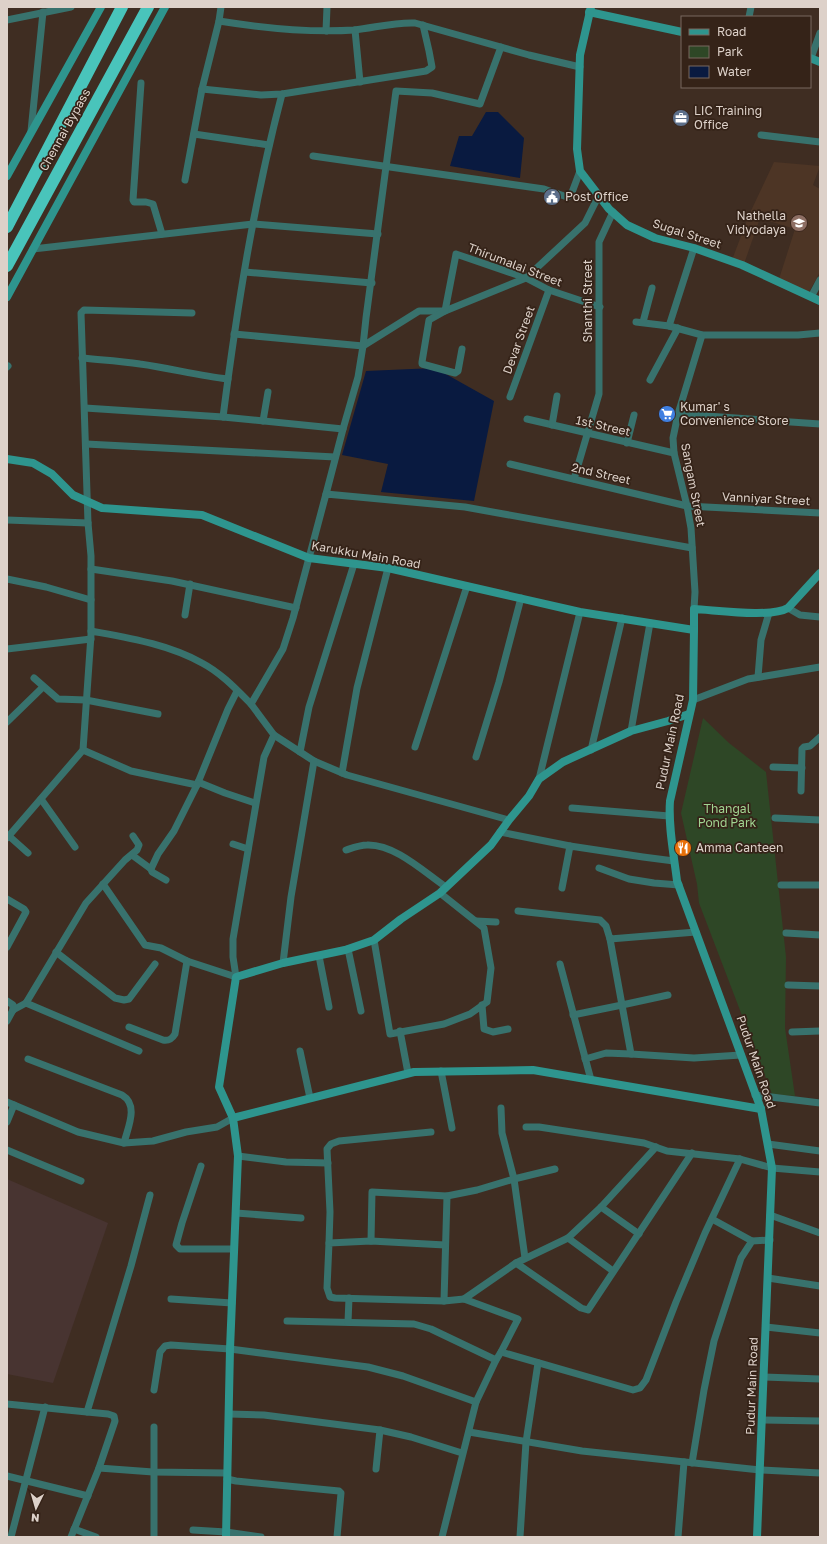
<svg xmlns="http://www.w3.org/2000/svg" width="827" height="1544" viewBox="0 0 827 1544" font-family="'Golos Text',sans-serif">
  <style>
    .built { fill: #4d3525 }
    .industrial { fill: #483431 }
    .green { fill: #2e4726 }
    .water { fill: #091a40 }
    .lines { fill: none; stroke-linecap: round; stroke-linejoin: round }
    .street { stroke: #38726d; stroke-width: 7 }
    .secondary { stroke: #2e958e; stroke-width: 8 }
    .highway { stroke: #49c4bb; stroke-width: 12 }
    .labels { text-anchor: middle; stroke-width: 3.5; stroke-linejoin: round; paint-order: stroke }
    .poi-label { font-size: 12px; fill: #ddd1c9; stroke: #352318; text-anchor: start }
    .street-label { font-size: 12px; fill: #ddd1c9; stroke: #352318 }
    .park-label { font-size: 12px; fill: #a0d491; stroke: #352318 }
  </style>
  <rect width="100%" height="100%" fill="#3f2d22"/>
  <path class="built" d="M774,162L820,166L813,185L820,189V272L809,292L779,279L795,229L760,218L744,264L732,260L749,215Z"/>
  <path class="industrial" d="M7,1179L108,1223L53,1383L7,1374Z"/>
  <path class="green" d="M703,718L729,743L766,772L786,957L785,1028L795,1096L772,1094L699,903L697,884L681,813Z"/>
  <g class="water">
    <path d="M486,112H498L524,138L520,178L450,166L459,136H472Z"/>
    <path d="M435,368L494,401L474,501L381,492L388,464L342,455L366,371Z"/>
  </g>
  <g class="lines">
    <g class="street">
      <path d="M749,17L751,7"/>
      <path d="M7,20L71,7"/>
      <path d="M219,21L221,7"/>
      <path d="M355,30L360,82"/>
      <path d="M326,31L327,7"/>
      <path d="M811,58L820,33"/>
      <path d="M141,83L133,200L134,202H146L153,204L162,234"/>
      <path d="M202,89L261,95L282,94L426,71L432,67L429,51L423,25"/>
      <path d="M31,131L43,12"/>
      <path d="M194,134L269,145"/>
      <path d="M761,135L820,142"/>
      <path d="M313,156L544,189L567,197L571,195L580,171"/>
      <path d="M185,180L202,89L219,21C263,28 309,33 354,30C374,28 394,22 415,23L529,55L580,67"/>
      <path d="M694,248L669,326L702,335H798L820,333"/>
      <path d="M33,249L253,224L378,234"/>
      <path d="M245,272L372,283"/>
      <path d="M811,297L820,280"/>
      <path d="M636,322L669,326"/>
      <path d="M643,322L652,288"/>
      <path d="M234,334L363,346"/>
      <path d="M363,346L419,311H445L526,278L585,223L599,195"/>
      <path d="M462,349L458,371L455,373L422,364V362L429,320L445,311L456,254L526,278L549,290L600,307"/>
      <path d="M82,358C102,360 121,361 140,364C170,368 199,376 228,379"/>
      <path d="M7,367L8,366"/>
      <path d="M650,380L678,328"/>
      <path d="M510,397L549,290"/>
      <path d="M85,408L223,417L343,429L358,377L363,346L366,318L396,91L432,93L480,104L501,47"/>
      <path d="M678,414L820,424"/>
      <path d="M223,417C237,308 254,200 282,94"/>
      <path d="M527,419L674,453"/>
      <path d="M263,421L268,392"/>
      <path d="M552,425L557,396"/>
      <path d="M627,443L634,415"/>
      <path d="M86,444L335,457"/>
      <path d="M510,464L687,506L820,513"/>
      <path d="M574,479L599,394V242L613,212"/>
      <path d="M326,494L343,429"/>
      <path d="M7,520L88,523"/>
      <path d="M91,569L172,581L296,608"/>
      <path d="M7,579L46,587L91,600"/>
      <path d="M788,608L800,615L820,617"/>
      <path d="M694,609L695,592L691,528L687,506L674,453L673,438L678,414L702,335"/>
      <path d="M185,615L190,584"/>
      <path d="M91,631C129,638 168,644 202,663C221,673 236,689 251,704"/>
      <path d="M7,649L91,639"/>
      <path d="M758,677L761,640L769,613"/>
      <path d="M34,678L58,699L86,700L158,714"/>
      <path d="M693,700L748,679L820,667"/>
      <path d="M7,722L43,687"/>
      <path d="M631,731L650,623"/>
      <path d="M415,747L467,586"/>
      <path d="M83,750L131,771L197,785L228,709L237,691"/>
      <path d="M591,750L622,618"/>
      <path d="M300,752L309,707L354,564"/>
      <path d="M476,757L499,682L521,598"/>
      <path d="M773,767L802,768"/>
      <path d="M342,773L357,688L388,568"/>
      <path d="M539,779L580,612"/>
      <path d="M198,782L225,793L255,803"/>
      <path d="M801,791L802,749L804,747L810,746L820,737"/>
      <path d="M41,799L75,847"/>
      <path d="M572,808L669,816"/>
      <path d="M775,818L820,820"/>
      <path d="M509,820L347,775L314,761L274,735L251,704L283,649L293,618L326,494L465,507L692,548"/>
      <path d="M500,832L570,846"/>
      <path d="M9,836L28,853"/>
      <path d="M7,838L83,750L91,635V556L88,523L81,313L84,310L192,313"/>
      <path d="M233,844L248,849"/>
      <path d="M346,850C352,848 360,845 367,845C395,844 424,872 446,887"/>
      <path d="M132,855L151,869L152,872L166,880"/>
      <path d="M599,868L629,879L654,883L679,885"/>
      <path d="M151,869L158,854L174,831L197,785"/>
      <path d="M103,884L145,945L161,948L187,961L236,977L233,957V939L264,757L274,735"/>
      <path d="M781,885H820"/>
      <path d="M562,888L570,846L643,857L674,861"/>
      <path d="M7,899L24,909L26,912L7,947"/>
      <path d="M518,911L600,920L606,926L610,939L696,932"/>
      <path d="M476,921L496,922"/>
      <path d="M786,933L820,935"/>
      <path d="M610,939L622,1005L668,995"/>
      <path d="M374,940L390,1034L444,1024L470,1014L487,1002L491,968L484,928L440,893"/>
      <path d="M348,949L361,1011"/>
      <path d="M56,952L115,998L124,1000L129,999L155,964"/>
      <path d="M319,956L329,1007"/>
      <path d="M283,963L291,897L314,761"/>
      <path d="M560,964L591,1080"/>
      <path d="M788,985L820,986"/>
      <path d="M7,1001L13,1005V1010"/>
      <path d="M26,1003L139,1051"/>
      <path d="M482,1005L484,1029L493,1032L508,1029"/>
      <path d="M573,1015L622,1005L631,1054L694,1058L741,1055"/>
      <path d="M7,1021L13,1010L26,1003L86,903L125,860L137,850L139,845L133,836"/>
      <path d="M129,1027L163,1040C169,1041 172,1039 175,1034L187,961"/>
      <path d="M400,1031L408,1073"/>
      <path d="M792,1032L820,1031"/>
      <path d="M300,1051L310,1098"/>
      <path d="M28,1059L122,1095C139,1105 128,1127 124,1143"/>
      <path d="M585,1059L606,1053L631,1054"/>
      <path d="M441,1071L452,1128"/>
      <path d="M755,1095L820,1103"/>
      <path d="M7,1102L78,1132L124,1143L153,1141L186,1132L217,1127L233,1118"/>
      <path d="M501,1108L502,1133L514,1179L525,1258"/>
      <path d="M7,1122L14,1105"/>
      <path d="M526,1127H539L644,1143L667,1151L740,1159L772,1168L820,1172"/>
      <path d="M768,1144L820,1151"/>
      <path d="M7,1150L81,1181"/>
      <path d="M238,1156L286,1162L328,1163"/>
      <path d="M201,1166L182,1223L176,1245L180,1249H234"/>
      <path d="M150,1195L131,1266L87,1412L108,1414L114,1416L115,1421L99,1468L153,1472L227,1473"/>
      <path d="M447,1196L444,1301L464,1299"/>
      <path d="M601,1207L639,1234"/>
      <path d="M236,1213L301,1218"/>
      <path d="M770,1215L820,1233"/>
      <path d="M712,1219L752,1241"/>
      <path d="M568,1238L613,1271"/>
      <path d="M371,1241L372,1192L447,1196L477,1190L514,1179L555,1169"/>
      <path d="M329,1243L330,1212L327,1149L331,1144L339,1141L431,1132"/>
      <path d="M516,1263L581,1308L588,1310L692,1153"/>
      <path d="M768,1278L820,1286"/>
      <path d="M171,1299L232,1303"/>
      <path d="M444,1301L335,1298L330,1297L327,1288L329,1243L371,1241L445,1245"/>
      <path d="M287,1321L414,1324L431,1329L496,1360"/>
      <path d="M348,1322L349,1298"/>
      <path d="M766,1327L820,1333"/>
      <path d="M501,1352L633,1390L640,1388L646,1380L676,1302L705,1233L740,1159"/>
      <path d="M764,1377L820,1379"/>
      <path d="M154,1390L160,1352L165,1346L171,1345L230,1349L368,1367L403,1376L476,1402"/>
      <path d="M7,1404L87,1412"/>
      <path d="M229,1414L264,1415L380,1430L411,1437L462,1453"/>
      <path d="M763,1420L820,1421"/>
      <path d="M469,1432L582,1451L760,1470L820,1473"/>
      <path d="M692,1463L704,1390L714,1341L741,1258L752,1241L770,1240"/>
      <path d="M376,1469L380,1430"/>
      <path d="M7,1476L88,1496"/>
      <path d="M227,1479L236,1481L339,1491L341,1493L337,1537"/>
      <path d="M74,1529L96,1537"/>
      <path d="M193,1530L226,1532L261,1537"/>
      <path d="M11,1537L45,1407"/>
      <path d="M71,1537L99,1468"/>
      <path d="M154,1537V1427"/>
      <path d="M442,1537L476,1402L496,1360L501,1352L518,1319L464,1299L516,1263L568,1238L601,1207L656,1147"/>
      <path d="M520,1537L526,1442L538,1363"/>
      <path d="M678,1537L684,1462"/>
    </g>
    <g class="secondary">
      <path d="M591,7L580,55L577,149L580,171L609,209L627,225L655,238L694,248L742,265L820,301"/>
      <path d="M589,12L682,32"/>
      <path d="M810,58L820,62"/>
      <path d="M7,176L101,7"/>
      <path d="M7,297L165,7"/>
      <path d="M7,459L33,463L52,474L73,495L102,508L202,515L309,558L388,568L580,612L694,630V609C716,610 771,618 788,608L820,573"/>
      <path d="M694,630L693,700L670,801C668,827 674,855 677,881L761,1109L772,1168L757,1537"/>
      <path d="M233,1118L219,1087L236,977L283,963L345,950L374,940L401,919L440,893L491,845L509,820L529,796L539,779L563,762L631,731L668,721L689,714"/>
      <path d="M226,1537L230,1349L238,1156L233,1118L414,1072L533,1070L761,1109"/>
    </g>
    <g class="highway">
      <path d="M7,227L122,7"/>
      <path d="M7,266L148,7"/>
    </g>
  </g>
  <defs>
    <g id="office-disc" transform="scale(0.9)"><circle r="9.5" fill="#5c6f8a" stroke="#352318"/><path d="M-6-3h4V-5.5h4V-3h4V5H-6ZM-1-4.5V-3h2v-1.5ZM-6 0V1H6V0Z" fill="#fff"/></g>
    <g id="civic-disc" transform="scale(0.9)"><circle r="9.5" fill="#5c6f8a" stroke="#352318"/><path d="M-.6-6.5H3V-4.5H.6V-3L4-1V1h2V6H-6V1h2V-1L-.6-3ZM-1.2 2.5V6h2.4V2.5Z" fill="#fff"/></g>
    <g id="school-disc" transform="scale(0.9)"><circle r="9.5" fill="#8d6e63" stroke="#352318"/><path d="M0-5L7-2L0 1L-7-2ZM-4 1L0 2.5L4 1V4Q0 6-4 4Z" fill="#fff"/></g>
    <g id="supermarket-disc" transform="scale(0.9)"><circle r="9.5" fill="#3f7fe0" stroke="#352318"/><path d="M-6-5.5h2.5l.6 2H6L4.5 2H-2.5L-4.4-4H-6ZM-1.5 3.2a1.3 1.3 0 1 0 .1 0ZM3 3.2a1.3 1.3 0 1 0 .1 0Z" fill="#fff"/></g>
    <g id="restaurant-disc" transform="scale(0.9)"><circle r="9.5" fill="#e8710a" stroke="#352318"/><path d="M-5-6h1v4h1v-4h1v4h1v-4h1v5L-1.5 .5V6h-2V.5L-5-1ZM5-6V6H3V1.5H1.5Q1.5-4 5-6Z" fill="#fff"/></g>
  </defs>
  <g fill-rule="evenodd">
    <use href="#office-disc" x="681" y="118"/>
    <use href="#civic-disc" x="552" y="197"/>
    <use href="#school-disc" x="799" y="223"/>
    <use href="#supermarket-disc" x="667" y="414"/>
    <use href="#restaurant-disc" x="683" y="848"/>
  </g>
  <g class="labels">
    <g class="poi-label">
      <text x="694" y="115">LIC Training<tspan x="694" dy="14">Office</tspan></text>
      <text x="565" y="201">Post Office</text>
      <text x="786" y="220" text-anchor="end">Nathella<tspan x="786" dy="14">Vidyodaya</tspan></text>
      <text x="680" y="411">Kumar' s<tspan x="680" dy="14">Convenience Store</tspan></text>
      <text x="696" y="852">Amma Canteen</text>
    </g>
    <g class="street-label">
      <text transform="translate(65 130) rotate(-61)" y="4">Chennai Bypass</text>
      <text transform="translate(687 234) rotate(18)" y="4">Sugal Street</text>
      <text transform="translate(515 265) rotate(21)" y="4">Thirumalai Street</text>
      <text transform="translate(588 301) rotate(-90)" y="4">Shanthi Street</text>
      <text transform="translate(519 340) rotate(-70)" y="4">Devar Street</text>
      <text transform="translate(603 426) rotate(13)" y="4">1st Street</text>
      <text transform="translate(601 474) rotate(13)" y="4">2nd Street</text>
      <text transform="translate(693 485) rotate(79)" y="4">Sangam Street</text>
      <text transform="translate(766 499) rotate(3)" y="4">Vanniyar Street</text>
      <text transform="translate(366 555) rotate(10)" y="4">Karukku Main Road</text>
      <text transform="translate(670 742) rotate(-78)" y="4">Pudur Main Road</text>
      <text transform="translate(756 1062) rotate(71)" y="4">Pudur Main Road</text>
      <text transform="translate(752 1386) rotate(-88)" y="4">Pudur Main Road</text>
    </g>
    <g class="park-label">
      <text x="727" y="813">Thangal<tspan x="727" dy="14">Pond Park</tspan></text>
    </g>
  </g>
  <rect width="827" height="1544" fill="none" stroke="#ddd1c9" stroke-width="16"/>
  <rect x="681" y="16" width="130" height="72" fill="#352318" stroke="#78695f"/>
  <rect x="689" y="29" width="20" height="6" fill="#2e958e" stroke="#78695f"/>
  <text x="717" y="36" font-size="12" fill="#ddd1c9">Road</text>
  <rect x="689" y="46" width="20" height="12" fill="#2e4726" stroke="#78695f"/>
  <text x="717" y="56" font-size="12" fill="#ddd1c9">Park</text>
  <rect x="689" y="66" width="20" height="12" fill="#091a40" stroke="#78695f"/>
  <text x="717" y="76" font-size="12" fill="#ddd1c9">Water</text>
  <g transform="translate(36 1508) rotate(185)" stroke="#352318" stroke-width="3" paint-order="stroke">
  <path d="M0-3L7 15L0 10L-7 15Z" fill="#ddd1c9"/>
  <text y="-6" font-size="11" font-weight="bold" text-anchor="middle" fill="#ddd1c9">N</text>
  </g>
</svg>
